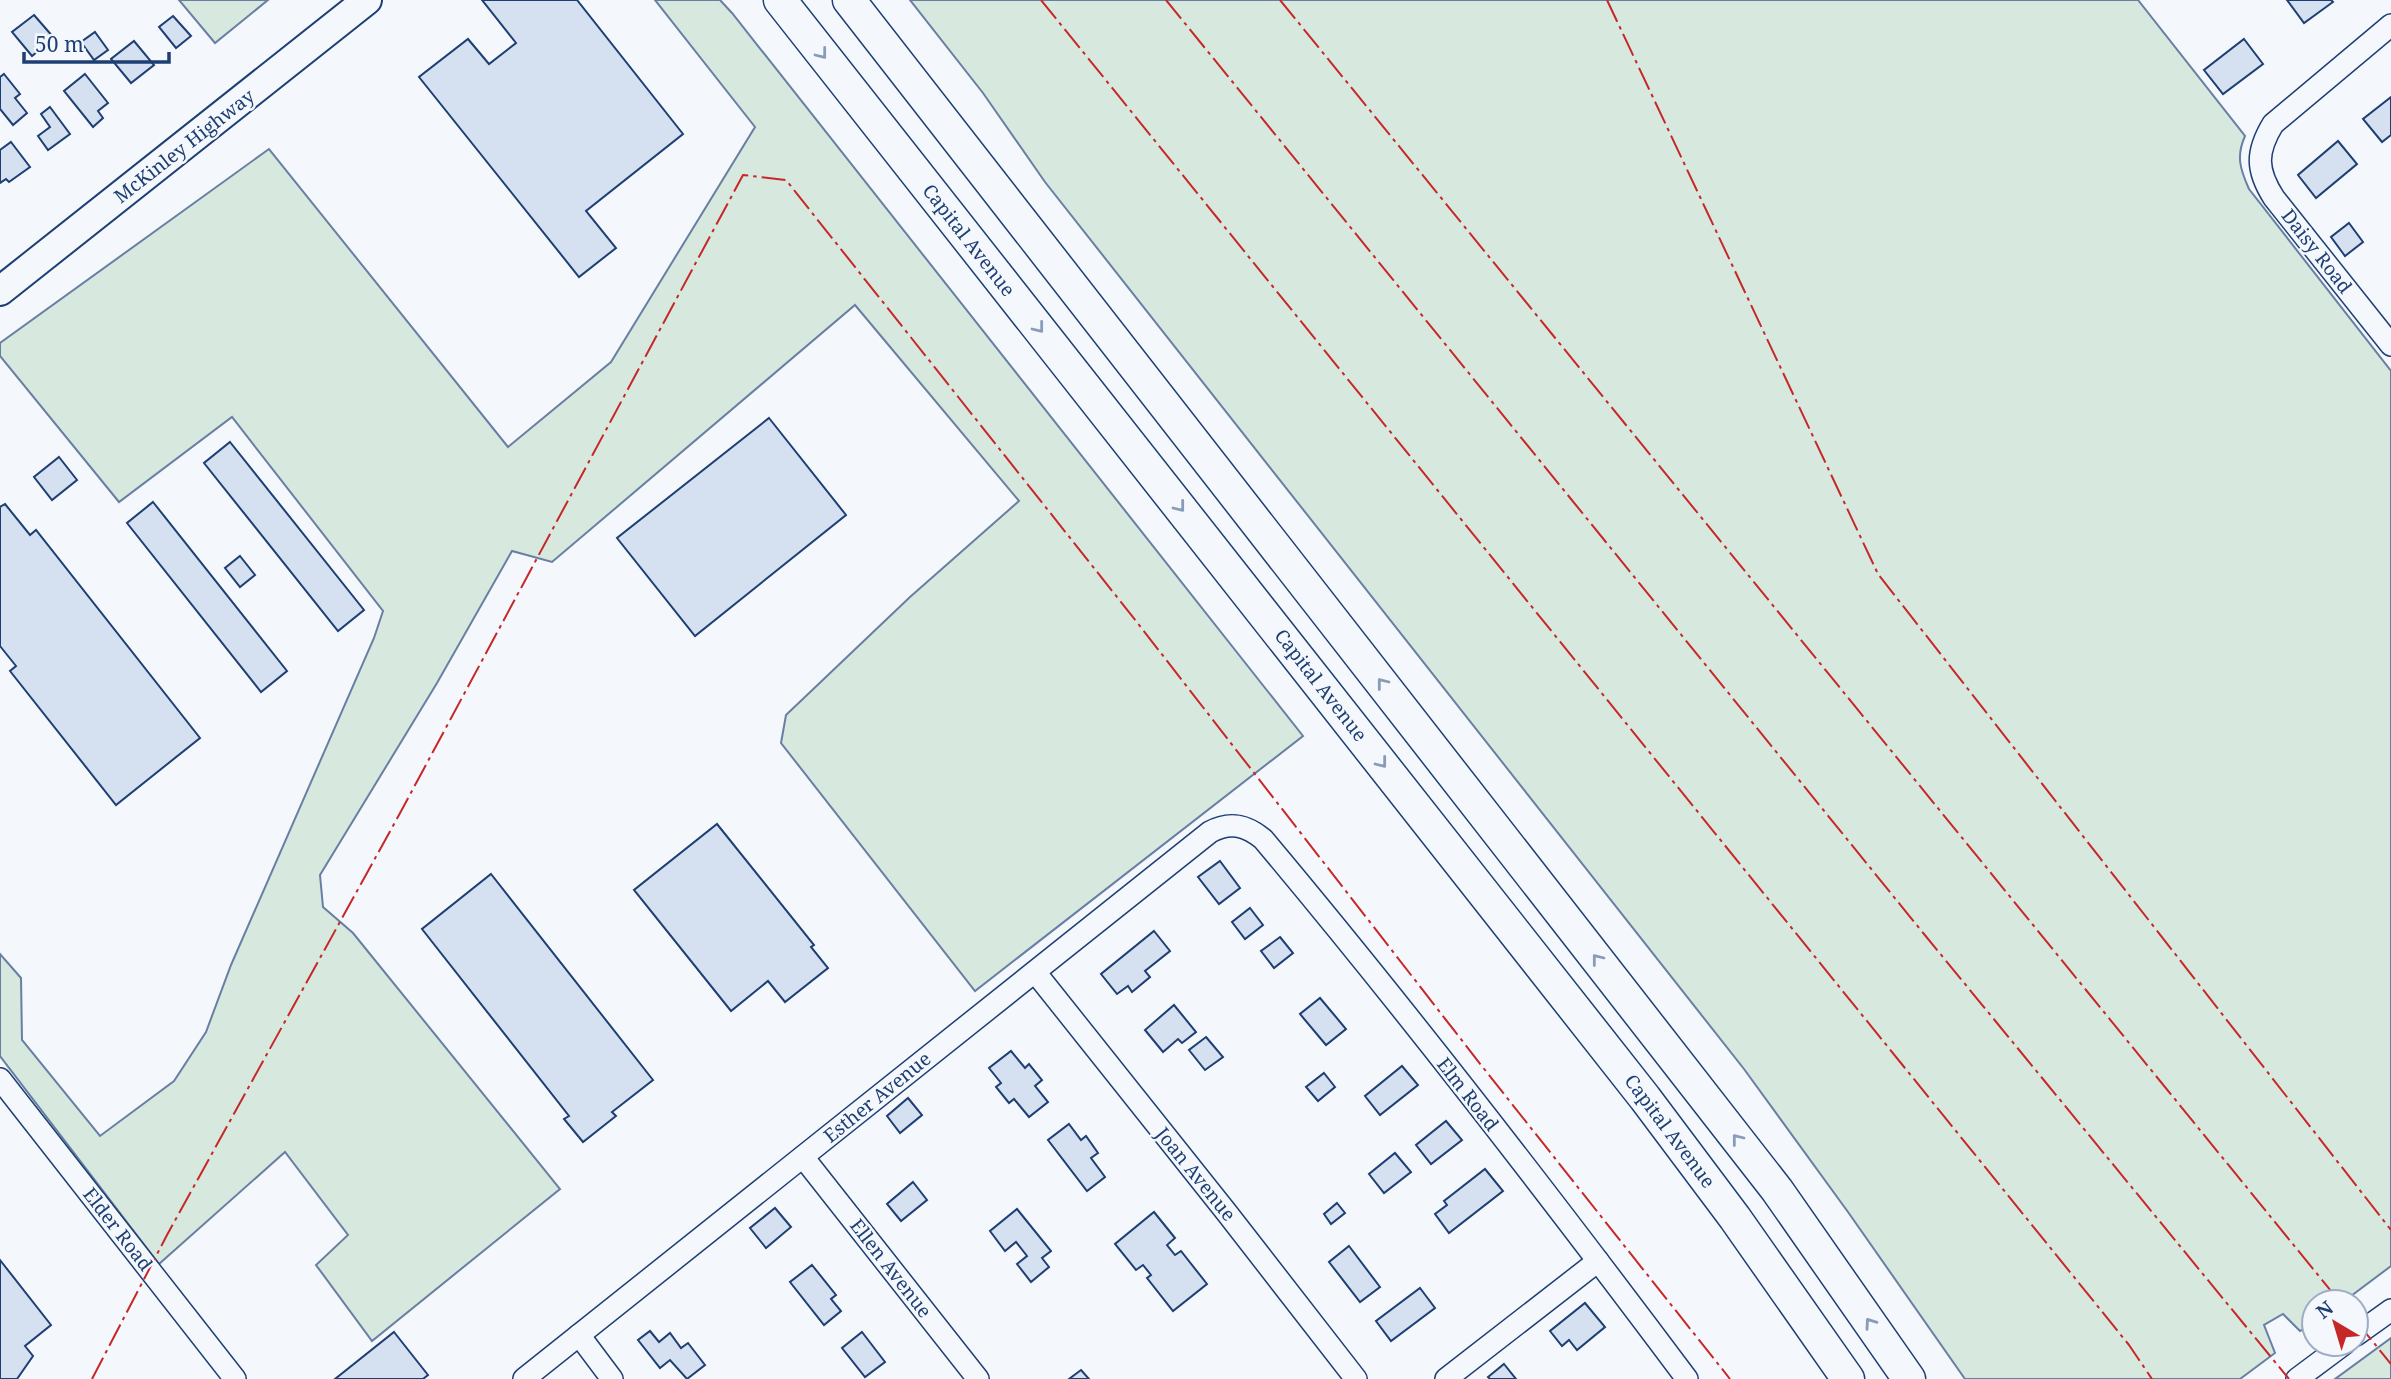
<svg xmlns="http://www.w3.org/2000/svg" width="2391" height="1379" viewBox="0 0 2391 1379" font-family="'Noto Serif',serif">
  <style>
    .green { fill: #d7e8df; stroke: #687fa3; stroke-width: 2 }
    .building { fill: #d5e0f0; stroke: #1d3f73; stroke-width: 2 }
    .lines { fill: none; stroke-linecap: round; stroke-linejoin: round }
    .minor-casing { stroke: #1d3f73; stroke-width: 24 }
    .major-casing { stroke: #1d3f73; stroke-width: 32 }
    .highway-casing { stroke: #1d3f73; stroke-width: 35 }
    .minor { stroke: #f4f7fb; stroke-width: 21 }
    .major { stroke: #f4f7fb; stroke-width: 28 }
    .highway { stroke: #f4f7fb; stroke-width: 32 }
    .power { stroke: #c62828; stroke-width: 2; stroke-dasharray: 24 5 3.5 5; stroke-linecap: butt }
    .oneway { stroke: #889bb7 }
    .labels { text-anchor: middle; stroke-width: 5; stroke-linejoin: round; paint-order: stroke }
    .street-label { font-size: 19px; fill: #1d3f73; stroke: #f4f7fb }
  </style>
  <rect width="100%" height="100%" fill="#f4f7fb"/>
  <g class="green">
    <path d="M179,0H268L215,43Z"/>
    <path d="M655,0H720L732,13L1303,736L975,991L781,743L786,715L910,597L1019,501L855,305L552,562L512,551L437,683L320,875L323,907L353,933L560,1189L372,1341L316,1265L348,1235L285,1152L159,1264L0,1056V954L21,978L22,1040L100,1136L174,1081L206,1032L231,965L374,638L383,611L232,417L119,502L0,356V343L269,149L508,447L611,362L755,127Z"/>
    <path d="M910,0H2138L2245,136C2236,156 2240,169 2249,189L2391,371V1266L2343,1302H2314V1324L2300,1331L2283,1314L2264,1325L2275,1353L2240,1379H1965L1848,1212L1744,1069L1045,182L983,93Z"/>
    <path d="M2391,1338V1379H2335Z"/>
  </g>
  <g class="building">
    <path d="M482,0H577L683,134L586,211L616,248L579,277L419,77L468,39L489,64L516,43Z"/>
    <path d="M2287,0H2331L2333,2L2304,23Z"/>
    <path d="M34,15L54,38L32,56L12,32Z"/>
    <path d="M173,16L191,36L176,48L159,27Z"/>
    <path d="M95,32L108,50L94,60L81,42Z"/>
    <path d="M2244,39L2263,64L2223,94L2204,70Z"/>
    <path d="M134,41L154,65L131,83L111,59Z"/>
    <path d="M4,74L20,94L15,98L27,113L13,125L0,109V77Z"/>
    <path d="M85,74L108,103L98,111L103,118L93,127L64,91Z"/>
    <path d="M2391,97V135L2382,142L2363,119Z"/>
    <path d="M50,107L70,134L48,150L38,136L50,127L41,114Z"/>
    <path d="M2338,141L2357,164L2316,198L2298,175Z"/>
    <path d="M11,142L30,167L9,182L6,179L0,183V150Z"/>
    <path d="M2349,223L2363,242L2345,256L2331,237Z"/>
    <path d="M769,418L846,515L695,636L617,538Z"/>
    <path d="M230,442L364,610L338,631L204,463Z"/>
    <path d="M59,457L77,480L52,500L34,477Z"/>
    <path d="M153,502L287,671L261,692L127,523Z"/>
    <path d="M5,504L30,535L36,530L200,738L116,805L10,671L16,666L0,646V507Z"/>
    <path d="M240,556L255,575L240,587L225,568Z"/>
    <path d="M717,824L814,945L811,947L828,968L785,1002L768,981L731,1011L634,890Z"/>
    <path d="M1220,861L1240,888L1219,904L1198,877Z"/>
    <path d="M491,874L653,1080L612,1112L616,1116L583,1142L564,1119L569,1116L422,929Z"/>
    <path d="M1250,908L1263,925L1245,939L1232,922Z"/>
    <path d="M1154,931L1170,951L1145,971L1150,977L1132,992L1128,986L1117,994L1101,974Z"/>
    <path d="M1280,937L1293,953L1274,968L1261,951Z"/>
    <path d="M1320,998L1346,1029L1326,1045L1300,1014Z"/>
    <path d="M1174,1005L1196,1032L1182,1043L1178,1039L1163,1052L1145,1030Z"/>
    <path d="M1206,1037L1223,1057L1205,1070L1189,1050Z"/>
    <path d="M1011,1051L1025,1068L1029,1064L1042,1080L1035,1086L1048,1102L1029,1117L1014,1099L1009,1103L996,1087L1001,1083L989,1068Z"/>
    <path d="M1402,1066L1418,1085L1380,1115L1365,1096Z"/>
    <path d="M1324,1073L1335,1087L1318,1101L1306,1087Z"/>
    <path d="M908,1098L922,1115L900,1133L887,1116Z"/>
    <path d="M1446,1121L1462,1140L1431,1164L1416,1145Z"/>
    <path d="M1069,1124L1081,1140L1086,1136L1098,1153L1091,1158L1105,1177L1087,1191L1048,1140Z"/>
    <path d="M1395,1153L1411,1172L1384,1193L1369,1174Z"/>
    <path d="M1485,1169L1503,1191L1449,1233L1435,1214L1447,1205L1444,1201Z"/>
    <path d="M913,1182L927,1200L901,1221L887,1204Z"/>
    <path d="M1337,1203L1345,1213L1331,1224L1324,1214Z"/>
    <path d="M775,1208L791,1227L766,1248L750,1228Z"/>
    <path d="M1017,1209L1051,1251L1042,1258L1049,1267L1031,1282L1017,1264L1027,1256L1016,1242L1005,1251L990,1231Z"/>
    <path d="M1154,1212L1175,1238L1167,1245L1175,1255L1181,1251L1207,1284L1173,1311L1147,1278L1151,1275L1143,1265L1136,1270L1115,1244Z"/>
    <path d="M1349,1246L1380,1287L1360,1302L1329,1262Z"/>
    <path d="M0,1260L51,1325L25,1346L33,1356L17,1379H0Z"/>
    <path d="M812,1265L836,1295L831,1299L841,1311L824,1325L790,1282Z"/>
    <path d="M1420,1288L1435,1308L1391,1341L1376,1321Z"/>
    <path d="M1585,1303L1605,1327L1577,1350L1569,1340L1562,1346L1550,1331Z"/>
    <path d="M650,1331L659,1342L670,1333L681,1348L688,1343L705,1365L687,1379L670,1360L660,1368L638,1340Z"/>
    <path d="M394,1332L428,1375L423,1379H335Z"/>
    <path d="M862,1332L885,1362L865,1377L842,1348Z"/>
    <path d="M1504,1364L1516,1379H1490L1488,1377Z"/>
    <path d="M1081,1370L1089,1379H1069Z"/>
  </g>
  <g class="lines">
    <g class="minor-casing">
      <g id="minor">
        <path d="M2391,25L2273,124C2256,152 2256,170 2274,198L2391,345"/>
        <path d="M1035,972L1227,1213L1356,1379"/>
        <path d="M0,1079L235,1379"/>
        <path d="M803,1157L978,1379"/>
        <path d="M579,1335L612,1379"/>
        <path d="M2356,1335L2391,1310"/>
        <path d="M524,1379L1210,832C1230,821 1246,825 1263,839C1410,1014 1550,1196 1687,1379"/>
        <path d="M1446,1379L1598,1261"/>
        <path d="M2297,1379L2344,1344"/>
      </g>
    </g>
    <g class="major-casing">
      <path id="major" d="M0,291L367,0"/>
    </g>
    <g class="highway-casing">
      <g id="highway">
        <path d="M780,0L1645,1098L1735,1218L1848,1379"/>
        <path d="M849,0L1777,1190L1909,1379"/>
      </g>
    </g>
    <use href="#minor" class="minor"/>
    <use href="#major" class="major"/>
    <use href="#highway" class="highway"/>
    <g class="power">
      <path d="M1041,0L2129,1345L2152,1379"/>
      <path d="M1166,0L1924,934L2289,1379"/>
      <path d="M1280,0L2340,1302"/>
      <path d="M1607,0L1878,574L2391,1230"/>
      <path d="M2356,1321L2391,1364"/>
      <path d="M92,1379L167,1235L399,815L743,175L786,180L1136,621L1481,1065L1730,1379"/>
    </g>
  </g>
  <defs><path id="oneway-chevron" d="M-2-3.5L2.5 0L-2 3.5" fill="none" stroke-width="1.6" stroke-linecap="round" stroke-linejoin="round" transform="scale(1.75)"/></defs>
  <g class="oneway">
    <use href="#oneway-chevron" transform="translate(822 54) rotate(52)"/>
    <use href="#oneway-chevron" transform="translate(1039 328) rotate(52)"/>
    <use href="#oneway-chevron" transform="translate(1180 507) rotate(52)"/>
    <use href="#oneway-chevron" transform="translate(1382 683) rotate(-128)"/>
    <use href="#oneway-chevron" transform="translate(1382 763) rotate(52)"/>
    <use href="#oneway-chevron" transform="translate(1597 959) rotate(-128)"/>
    <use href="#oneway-chevron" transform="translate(1737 1139) rotate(-128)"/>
    <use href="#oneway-chevron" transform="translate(1870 1323) rotate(-125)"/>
  </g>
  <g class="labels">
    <g class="street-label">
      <text transform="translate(184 146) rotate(-38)" y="7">McKinley Highway</text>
      <text transform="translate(969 240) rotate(52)" y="7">Capital Avenue</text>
      <text transform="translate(2317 251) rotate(52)" y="7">Daisy Road</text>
      <text transform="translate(1321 685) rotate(52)" y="7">Capital Avenue</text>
      <text transform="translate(1468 1094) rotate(52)" y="7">Elm Road</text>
      <text transform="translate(877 1097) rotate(-39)" y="7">Esther Avenue</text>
      <text transform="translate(1670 1131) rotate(53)" y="7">Capital Avenue</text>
      <text transform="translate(1196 1174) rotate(51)" y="7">Joan Avenue</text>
      <text transform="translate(118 1229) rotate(52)" y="7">Elder Road</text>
      <text transform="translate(891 1268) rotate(52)" y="7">Ellen Avenue</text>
    </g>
  </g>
  <g transform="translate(2335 1323) rotate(322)"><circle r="33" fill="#f4f7fb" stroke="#9eadc5" stroke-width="2"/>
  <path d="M0-5L12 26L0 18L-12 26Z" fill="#c62828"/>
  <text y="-10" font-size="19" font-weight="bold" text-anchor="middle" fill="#1d3f73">N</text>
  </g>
  <path d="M24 52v10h145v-10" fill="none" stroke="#1d3f73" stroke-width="3.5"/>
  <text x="35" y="52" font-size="21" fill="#1d3f73" stroke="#f4f7fb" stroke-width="5" paint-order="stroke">50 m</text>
</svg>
